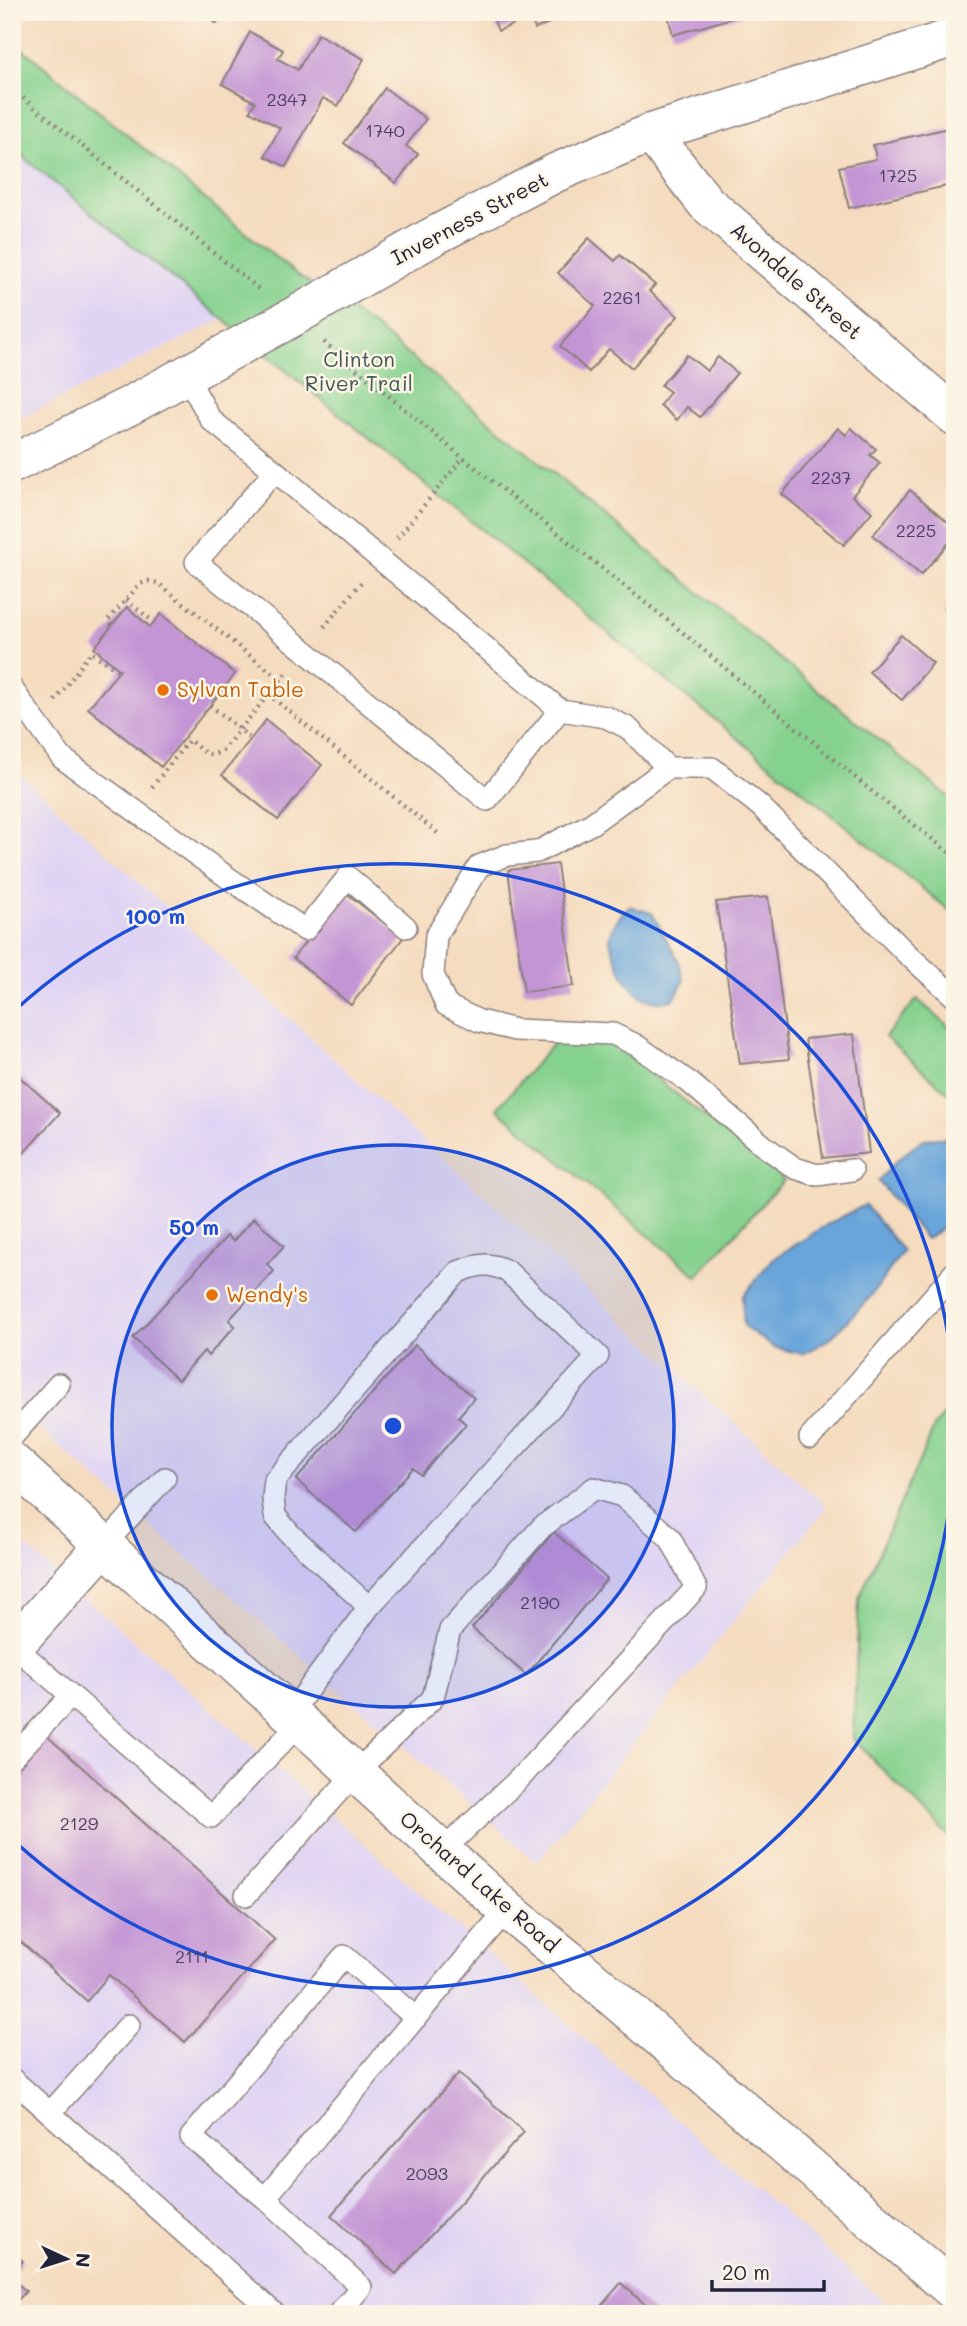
<svg xmlns="http://www.w3.org/2000/svg" width="967" height="2326" viewBox="0 0 967 2326" font-family="Mali,sans-serif">
  <style>
    .built { fill: #e0d4f4 }
    .green { fill: #85d18e; stroke: #547a64; stroke-width: 2 }
    .water { fill: #69a5da; stroke: #46648a; stroke-width: 2 }
    .building { fill: #c495d5 }
    .lines { fill: none; stroke-linecap: round; stroke-linejoin: round }
    .lane-casing { stroke: #8c7f7d; stroke-width: 24 }
    .street-casing { stroke: #8c7f7d; stroke-width: 41 }
    .secondary-casing { stroke: #8c7f7d; stroke-width: 41 }
    .path { stroke: #8c7f7d; stroke-width: 4.5; stroke-dasharray: 2 5; stroke-linecap: butt }
    .lane { stroke: #fff; stroke-width: 21 }
    .street { stroke: #fff; stroke-width: 38 }
    .secondary { stroke: #fff; stroke-width: 38 }
    .ring { fill: none; stroke: #1d4ed8; stroke-width: 3.5 }
    .food-dot { fill: #e8710a; stroke: #fcf5e5; stroke-width: 2.5 }
    .labels { text-anchor: middle; stroke-width: 5; stroke-linejoin: round; paint-order: stroke }
    .number-label { font-size: 18px; fill: #4a3f62 }
    .street-label { font-size: 21px; fill: #22223b; stroke: #fcf5e5 }
    .park-label { font-size: 21px; fill: #405754; stroke: #fcf5e5 }
    .food-label { font-size: 21px; fill: #c56008; stroke: #fcf5e5; text-anchor: start }
    .centre { fill: #1d4ed8; stroke: #fcf5e5; stroke-width: 3.5 }
    .ring-label { font-size: 21px; text-anchor: middle; font-weight: bold; fill: #1d4ed8; stroke: #fcf5e5; stroke-width: 5; stroke-linejoin: round; paint-order: stroke }
  </style>
  <rect width="100%" height="100%" fill="#fcf5e5"/>
  <filter id="ink" filterUnits="userSpaceOnUse"><feTurbulence type="fractalNoise" baseFrequency=".0143" numOctaves="2"/><feDisplacementMap in="SourceGraphic" scale="14" xChannelSelector="R" yChannelSelector="G"/><feConvolveMatrix kernelMatrix="1 2 1 2 8 2 1 2 1" color-interpolation-filters="sRGB"/></filter>
  <filter id="wash" filterUnits="userSpaceOnUse"><feTurbulence type="fractalNoise" baseFrequency=".00686" numOctaves="4" result="noise"/><feDisplacementMap in="SourceGraphic" scale="28" xChannelSelector="R" yChannelSelector="G"/><feGaussianBlur stdDeviation="1.57" result="paint"/><feColorMatrix in="noise" values="0 0 0 0 0 0 0 0 0 0 0 0 0 0 0 0 0 1.4 0 .05"/><feComposite in="paint" operator="in"/></filter>
  <g filter="url(#wash)">
    <rect width="100%" height="100%" fill="#f5dcbf"/>
    <g class="built">
      <path d="M12,148L224,319L12,422Z"/>
      <path d="M12,767L827,1507L537,1862L12,1405Z"/>
      <path d="M12,1534L898,2314H293L12,2069Z"/>
    </g>
    <g class="green">
      <path d="M12,40L291,270L372,325L955,802V915L12,148Z"/>
      <path d="M917,999L955,1032V1099L885,1037Z"/>
      <path d="M555,1041H610L784,1180L697,1276L497,1109Z"/>
      <path d="M955,1403V1843L853,1739L859,1598L935,1425Z"/>
    </g>
    <g class="water">
      <path d="M629,906L652,913L679,962L684,981L674,999C642,1011 624,983 615,956C614,952 610,944 610,940C610,928 621,914 629,906Z"/>
      <path d="M955,1137V1220L926,1239L878,1181L897,1160L924,1139Z"/>
      <path d="M865,1205L903,1251L871,1296L830,1339L803,1354L773,1347L744,1326L742,1297L773,1259L828,1224Z"/>
    </g>
    <g id="blocks">
      <g class="building">
        <path d="M203,12H225L216,23Z"/>
        <path d="M491,12H576L535,29L531,17L498,31Z"/>
        <path d="M667,12H750V13L673,35Z"/>
        <path d="M250,32L283,50L278,59L298,70L318,34L364,59L338,106L323,98L286,167L265,156L280,128L250,111L255,102L222,84Z"/>
        <path d="M385,88L426,119L406,146L418,154L396,183L344,143Z"/>
        <path d="M949,128L955,153V184L849,208L839,167L876,159L873,145Z"/>
        <path d="M589,238L615,261L620,255L655,285L649,291L678,316L632,368L609,349L589,372L560,346L595,306L558,273Z"/>
        <path d="M687,355L707,371L718,357L737,373L700,417L687,407L677,420L660,405L670,392L661,385Z"/>
        <path d="M838,428L846,435L851,428L876,449L870,455L880,463L852,496L872,512L844,545L782,494Z"/>
        <path d="M910,490L955,528V536L921,575L873,535Z"/>
        <path d="M955,597V618L944,609Z"/>
        <path d="M127,607L150,627L161,614L235,674L161,767L88,708L120,670L94,648Z"/>
        <path d="M901,635L933,663L902,700L869,672Z"/>
        <path d="M266,720L322,765L278,820L222,775Z"/>
        <path d="M557,864L574,986L524,992L508,870Z"/>
        <path d="M345,892L403,938L351,1005L293,958Z"/>
        <path d="M768,897L789,1059L740,1064L716,902Z"/>
        <path d="M854,1034L869,1153L823,1158L805,1039Z"/>
        <path d="M13,1071L60,1113L12,1166V1073Z"/>
        <path d="M254,1218L284,1246L267,1264L274,1271L229,1320L235,1326L208,1356L204,1351L178,1380L133,1338L227,1236L233,1241Z"/>
        <path d="M415,1345L474,1398L458,1417L466,1424L421,1475L413,1468L356,1532L296,1480Z"/>
        <path d="M554,1532L607,1579L526,1675L472,1628Z"/>
        <path d="M47,1736L275,1940L185,2042L109,1975L87,2001L12,1934V1775Z"/>
        <path d="M459,2073L524,2132L396,2274L331,2215Z"/>
        <path d="M12,2252L23,2261L12,2273Z"/>
        <path d="M12,2279L26,2291L12,2307Z"/>
        <path d="M621,2283L656,2314H594Z"/>
      </g>
    </g>
  </g>
  <g filter="url(#ink)">
    <use href="#blocks" fill-opacity="0" stroke="#8c7f7d" stroke-width="2"/>
    <g class="lines">
      <g class="lane-casing">
        <g id="lane">
          <path d="M186,375L211,420L275,471L196,562L487,800L560,710L275,471"/>
          <path d="M12,689L62,758L227,877L305,930L348,877L406,927"/>
          <path d="M560,710L606,717L628,728L668,768"/>
          <path d="M852,1170L817,1175L795,1168L764,1146L689,1082L636,1045L613,1034L515,1030L479,1021L446,1005L433,974L436,936L479,866L507,855L537,852L591,824L668,768H712L760,806L906,953L955,997"/>
          <path d="M12,1437L59,1384"/>
          <path d="M810,1438L955,1272"/>
          <path d="M105,1544L165,1478"/>
          <path d="M14,1646L211,1817L300,1723"/>
          <path d="M290,1714L369,1607L598,1356L507,1271C489,1262 478,1264 458,1272L275,1480L273,1498L275,1516L289,1533L369,1607"/>
          <path d="M12,1758L71,1696"/>
          <path d="M246,1895L356,1772L433,1698L450,1630L542,1527L594,1488L622,1496L670,1538L696,1588L519,1779L442,1851"/>
          <path d="M416,2018L344,1956L191,2137L265,2198C346,2102 425,2005 507,1910"/>
          <path d="M12,2079L275,2314"/>
          <path d="M50,2113L129,2025"/>
          <path d="M265,2198L361,2287L338,2314"/>
        </g>
      </g>
      <g class="street-casing">
        <g id="street">
          <path d="M651,133L706,203L955,416"/>
          <path d="M12,464L129,406L293,317L432,237L555,173L651,133L955,37"/>
          <path d="M12,1648L105,1544"/>
        </g>
      </g>
      <g class="secondary-casing">
        <path id="secondary" d="M12,1462L507,1910L572,1962L955,2292"/>
      </g>
      <g class="path">
        <path d="M12,89L260,290"/>
        <path d="M324,342L463,458L676,627L875,794L955,857"/>
        <path d="M397,538L463,458"/>
        <path d="M126,600L154,622"/>
        <path d="M112,625L108,620L140,584L148,581L158,583L281,680"/>
        <path d="M324,627L363,580"/>
        <path d="M268,694L441,836"/>
        <path d="M55,701L91,652L118,671"/>
        <path d="M210,705L251,739"/>
        <path d="M152,787L189,740C202,750 208,760 223,750L287,672"/>
      </g>
      <use href="#lane" class="lane"/>
      <use href="#street" class="street"/>
      <use href="#secondary" class="secondary"/>
    </g>
  </g>
  <circle cx="393" cy="1426" r="281" fill="#1d4ed8" fill-opacity=".12"/>
  <g class="ring">
    <circle cx="393" cy="1426" r="281"/>
    <path d="M955 1446A562 562 0 0 1 13 1840M13 1012A562 562 0 0 1 955 1406"/>
  </g>
  <g class="food-dot">
    <circle cx="163" cy="690" r="7"/>
    <circle cx="212" cy="1295" r="7"/>
  </g>
  <g class="labels">
    <g class="number-label">
      <text x="287" y="106">2347</text>
      <text x="385" y="137">1740</text>
      <text x="898" y="182">1725</text>
      <text x="622" y="304">2261</text>
      <text x="831" y="484">2237</text>
      <text x="916" y="537">2225</text>
      <text x="540" y="1609">2190</text>
      <text x="79" y="1830">2129</text>
      <text x="192" y="1963">2111</text>
      <text x="427" y="2180">2093</text>
    </g>
    <g class="street-label">
      <text transform="translate(470 219) rotate(-28)" y="7">Inverness Street</text>
      <text transform="translate(796 281) rotate(41)" y="7">Avondale Street</text>
      <text transform="translate(479 1882) rotate(41)" y="7">Orchard Lake Road</text>
    </g>
    <g class="park-label">
      <text x="359" y="367">Clinton<tspan x="359" dy="24">River Trail</tspan></text>
    </g>
    <g class="food-label">
      <text x="177" y="697">Sylvan Table</text>
      <text x="226" y="1302">Wendy's</text>
    </g>
  </g>
  <circle cx="393" cy="1426" r="10" class="centre"/>
  <g class="ring-label">
    <text x="155" y="924">100 m</text>
    <text x="194" y="1235">50 m</text>
  </g>
  <rect width="967" height="2326" fill="none" stroke="#fcf5e5" stroke-width="42"/>
  <g transform="translate(66 2259) rotate(94)" stroke="#fcf5e5" stroke-width="5" paint-order="stroke">
  <path d="M0-5L12 26L0 18L-12 26Z" fill="#22223b"/>
  <text y="-10" font-size="19" font-weight="bold" text-anchor="middle" fill="#22223b">N</text>
  </g>
  <path d="M712 2280v10h112v-10" fill="none" stroke="#22223b" stroke-width="3.5"/>
  <text x="722" y="2280" font-size="21" fill="#22223b" stroke="#fcf5e5" stroke-width="5" paint-order="stroke">20 m</text>
</svg>
